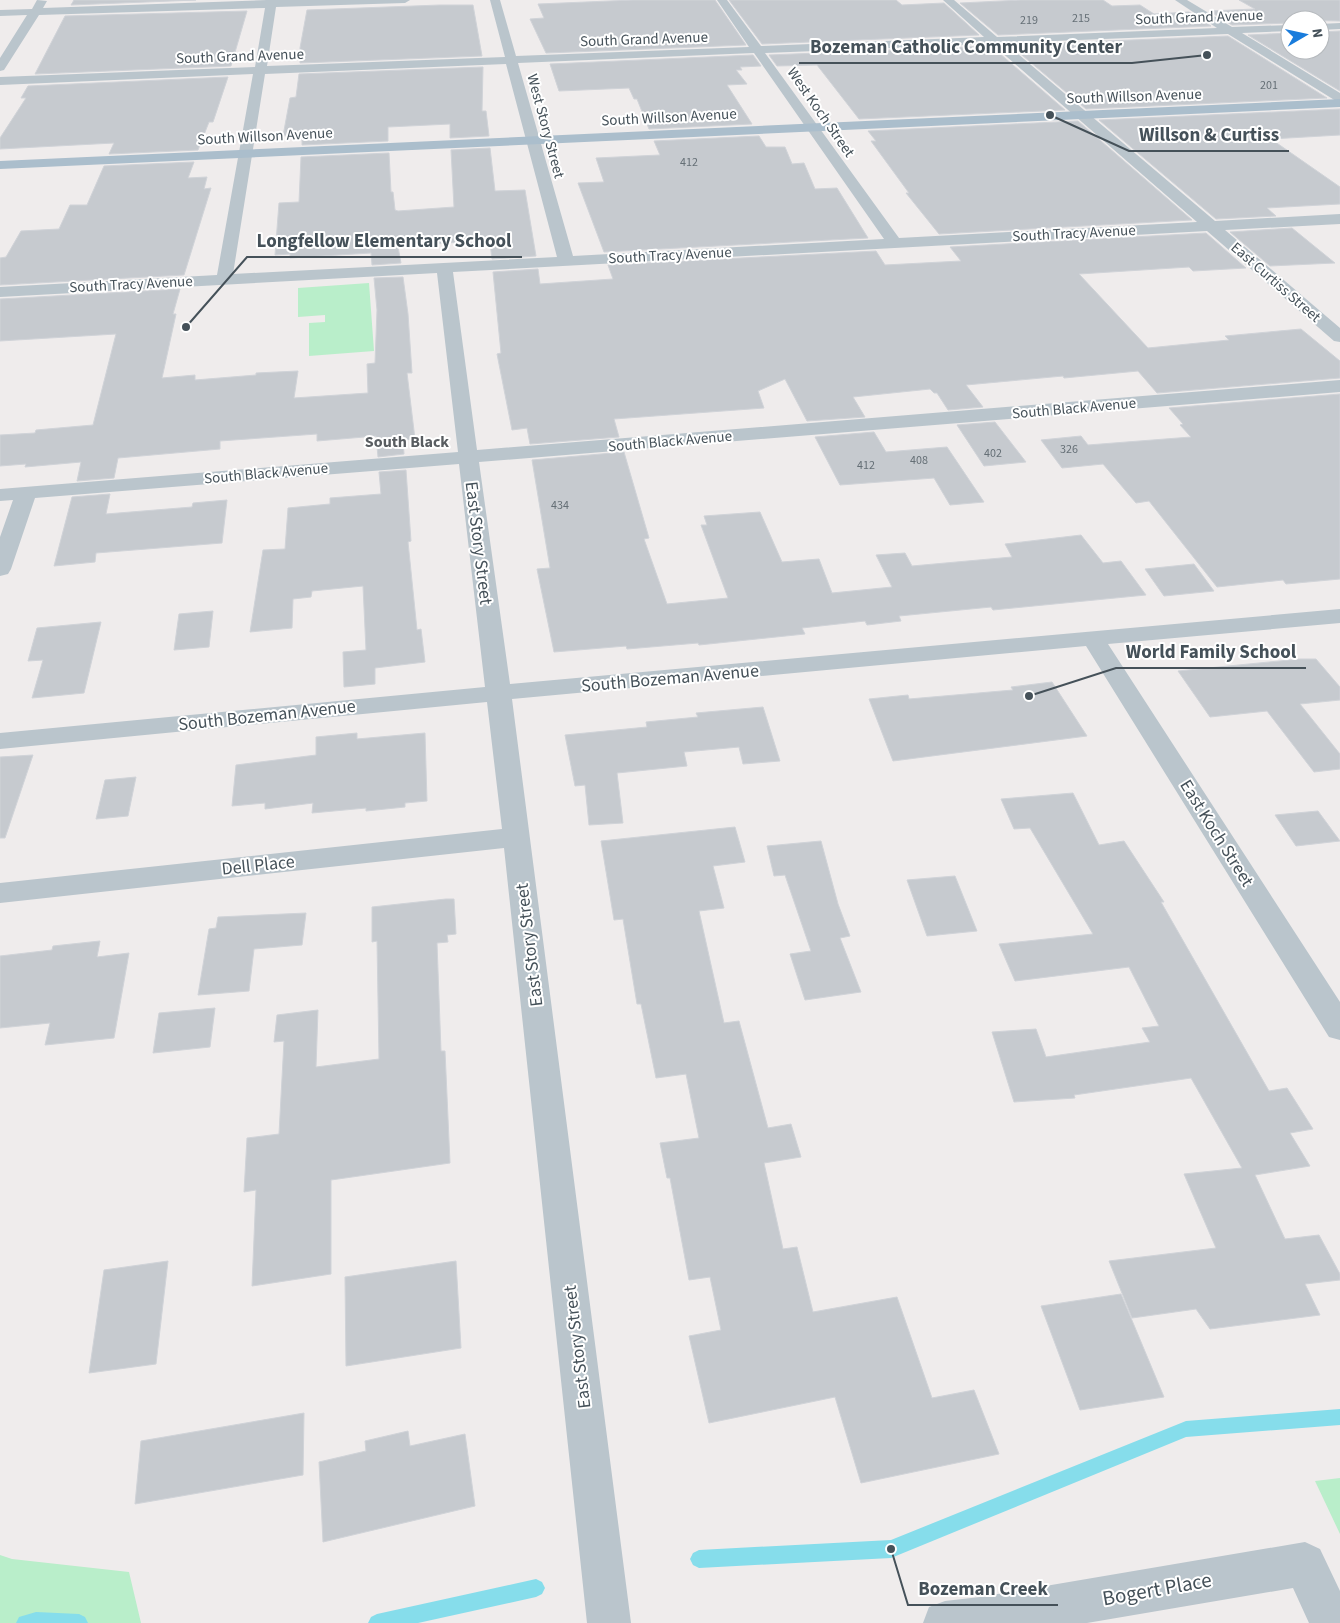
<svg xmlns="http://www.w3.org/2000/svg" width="1340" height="1623" viewBox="0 0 1340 1623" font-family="'Source Sans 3',sans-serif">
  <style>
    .green { fill: #b9eeca }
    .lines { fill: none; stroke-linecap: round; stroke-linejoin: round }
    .stream { fill: #86ddeb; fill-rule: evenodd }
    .building { fill: #c6cacf; stroke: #d0d3d8 }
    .minor { fill: #bac5cc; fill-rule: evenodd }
    .major { fill: #abbecc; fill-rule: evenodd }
    .labels { text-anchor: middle; stroke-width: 4; stroke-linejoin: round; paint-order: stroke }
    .far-number-label { font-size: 12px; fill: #656f76 }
    .far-street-label { font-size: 15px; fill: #455159; stroke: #fff }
    .far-neighbourhood-label { font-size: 16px; font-weight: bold; fill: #595d61; stroke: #fff }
    .street-label { font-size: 18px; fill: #455159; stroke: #fff }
    .near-street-label { font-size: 21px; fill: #455159; stroke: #fff }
    .leader { fill: none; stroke: #455159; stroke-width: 2 }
    .callout-dot { fill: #455159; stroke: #fff; stroke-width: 2 }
    .callout-label { font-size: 19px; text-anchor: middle; font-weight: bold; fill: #455159; stroke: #fff; stroke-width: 4; stroke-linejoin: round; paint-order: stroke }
  </style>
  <rect width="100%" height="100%" fill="#efecec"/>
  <g class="green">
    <path d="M369,283L374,351L309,356V323L325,322V315L298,317V288Z"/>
    <path d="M1340,1478V1534L1315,1481Z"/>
    <path d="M0,1555L12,1559L129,1572L141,1623H0Z"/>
  </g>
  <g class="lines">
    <g class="stream">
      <path d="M1340,1409V1425L1186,1437L891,1558L699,1568L693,1565L690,1559L693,1553L699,1550L891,1540L1186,1421Z"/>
      <path d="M536,1579L542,1582L545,1588L542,1594L536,1597L418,1623H368L371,1617L377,1614Z"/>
      <path d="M36,1612L79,1614L85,1617L88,1623H16L19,1617Z"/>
    </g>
  </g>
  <g class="building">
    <path d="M74,0H196L71,5Z"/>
    <path d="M633,0H715L746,45L546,53L530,19L544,18L538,4Z"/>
    <path d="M729,0H896L902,5L944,3L979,35L762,44Z"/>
    <path d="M1021,0H1103L1112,6L1140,5L1154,14L1189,12L1211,26L998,35L960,3Z"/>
    <path d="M1239,0H1340V21L1290,20V23L1232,25L1209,11L1255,9Z"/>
    <path d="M440,5H473L482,56L300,63V48L307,10Z"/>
    <path d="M247,11L231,66L35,74L65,16Z"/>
    <path d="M1340,31V91L1248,35L1290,33V50H1320V32Z"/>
    <path d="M1228,36L1327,98L1086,109L1010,45Z"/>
    <path d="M991,46L1065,110L859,119L817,65L777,66L769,55Z"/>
    <path d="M753,55L761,66L740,67L742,70H736L747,84L727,85L752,124L649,129L637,99H634L629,88L559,91L550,64Z"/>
    <path d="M483,67L482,111H486L489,136L450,138V124L388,127V141L302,145V135L283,136L290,98L296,97L299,74Z"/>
    <path d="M228,77L213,122H209L198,150L109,154L114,143L0,149V138L26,98H21L28,86Z"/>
    <path d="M1340,109V135L1271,139L1340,187V204L1267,208L1276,216L1216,219L1099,120Z"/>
    <path d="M1078,121L1192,220L939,234L906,193H909L871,141H876L868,131Z"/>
    <path d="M759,136L766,147H785L792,164L804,163L815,189L837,188L868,238L604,252L578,183L604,182L596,158L660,155L654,141Z"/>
    <path d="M490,148L495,191L525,190L536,256L492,259L490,243L461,245L460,242L398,247L401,263L372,265L371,253L290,258V254L275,255L279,203L299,202L301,157L389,153L391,192H393L395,210L398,211L454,207L451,150Z"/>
    <path d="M194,162L188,178L207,177L204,189L211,188L184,275L0,285V258L6,257L21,231L59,229L70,205H87L104,166Z"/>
    <path d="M1292,228L1335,263L1270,266L1230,232Z"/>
    <path d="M1206,233L1246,268L1193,271L1189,267L1079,274L1148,348L1229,340L1225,336L1301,329L1340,361V378L1157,393L1138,371L1064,378L1063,376L966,385L983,407L948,410L937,393H934L930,389L853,397L865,417L807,421L785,379L758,391L764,408L614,419L619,437L530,444L527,428L512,430L497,354L501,353L493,272L538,269L540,284L613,279L608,265L876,251L885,265L961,261L950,247Z"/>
    <path d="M403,277L408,314L412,373H407L415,439L403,440L404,454L378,457L376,436L317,441V434L220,441V449L118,458L114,478L77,481L81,462L25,467L26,464L0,466V435L35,433L36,430L93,425L116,334L0,341V299L180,289L173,314H176L162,378L195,375V380L256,375V373L298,371L294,398L368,393L367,364L375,363L377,310L374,278Z"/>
    <path d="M1340,394V579L1286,584L1283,580L1217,587L1149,501L1136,503L1103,464L1062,468L1041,440L1081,436L1088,445L1191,437L1180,425L1183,424L1169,408Z"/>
    <path d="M995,422L1026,462L984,466L957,425Z"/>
    <path d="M874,432L886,452L947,447L984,502L950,505L934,478L840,485L815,437Z"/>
    <path d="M624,452L649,538L644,539L667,604L728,598L701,525H707L704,516L760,512L782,562L819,559L832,593L892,587L876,555L905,553L912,566L1012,557L1005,544L1081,535L1103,563L1121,561L1146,595L993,610L991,607L899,616L901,621L867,625L865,621L802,628L805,634L699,645L698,643L627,649L626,646L554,652L537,569L550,568L532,460Z"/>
    <path d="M406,470L411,541L408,542L417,630L421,629L425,662L375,668V684L344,687L343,652L366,650L363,586L312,591L311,597L293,599L292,628L250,632L263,550L285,549L288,508L330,504V498L381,494L379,472Z"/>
    <path d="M110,494L106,514L192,507L193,503L227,500L222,543L96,553L95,562L54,566L72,497Z"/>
    <path d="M1194,564L1214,591L1164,596L1145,569Z"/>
    <path d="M213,611L209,647L174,650L179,614Z"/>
    <path d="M101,622L84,693L32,698L43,660L28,661L37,628Z"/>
    <path d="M1299,659H1316L1340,687V700L1300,704L1340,754V769L1314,772L1267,711L1210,717L1178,671Z"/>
    <path d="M1052,682L1087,736L893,761L869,699L908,695L909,699L1013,690L1011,687Z"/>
    <path d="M763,707L780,761L743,764L739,747L684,752L687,766L617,773L623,823L589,825L585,785L575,786L565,735L647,727L646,722L698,717L696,713Z"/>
    <path d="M357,733V739L425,733L427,801L405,803V807L366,811V808L312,813L313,803L265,809V803L232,806L236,765L316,755V737Z"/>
    <path d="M33,755L5,838H0V757Z"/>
    <path d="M136,777L128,816L96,819L105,780Z"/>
    <path d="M1073,793L1099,845L1124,841L1164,902H1161L1269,1091L1287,1088L1313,1129L1290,1133L1310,1166L1255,1175L1285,1239L1319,1235L1340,1274V1280L1305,1284L1320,1315L1210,1329L1196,1309L1132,1318L1109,1261L1216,1248L1184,1174L1242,1168L1191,1078L1074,1095L1075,1098L1014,1102L992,1032L1036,1029L1046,1057L1150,1042L1142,1028L1159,1026L1129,967L1015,981L999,944L1093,934L1030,828L1014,829L1001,799Z"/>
    <path d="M1318,811L1340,841L1296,846L1275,815Z"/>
    <path d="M735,827L745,862L713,866L724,908L699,911L724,1023L739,1021L768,1128L791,1124L801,1157L764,1163L783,1249L797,1247L813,1312L897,1297L932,1398L974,1390L999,1454L861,1483L835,1397L709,1423L689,1336L721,1330L710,1277L689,1280L670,1178H667L660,1143L699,1138L686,1074L656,1078L641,1004H637L623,919L614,920L601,841Z"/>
    <path d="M821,841L838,904L850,936L840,938L861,992L805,1000L790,954L811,951L785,875L774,876L767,846Z"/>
    <path d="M955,876L977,931L927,936L907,880Z"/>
    <path d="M446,899H454L456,934L447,935L448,942L437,943L441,1051H445L450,1163L331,1180V1274L252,1286L256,1190L244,1192L247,1138L279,1134L284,1041L274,1042L277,1015L318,1010L316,1067L379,1059L377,941L372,942V907Z"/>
    <path d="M306,913L302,945L254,949L249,991L198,995L209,929L216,928L218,917Z"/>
    <path d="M100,941L97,957L129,953L114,1038L45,1045L50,1023L0,1028V956L52,950L53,946Z"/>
    <path d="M215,1008L210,1047L153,1053L159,1013Z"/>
    <path d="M168,1261L156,1364L89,1373L104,1270Z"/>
    <path d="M456,1261L461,1348L346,1366L345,1277Z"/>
    <path d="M1121,1294L1164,1397L1080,1410L1041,1306Z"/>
    <path d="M304,1413L303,1475L135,1504L141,1441Z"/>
    <path d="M408,1431L410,1446L465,1434L475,1506L323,1542L319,1462L366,1451L365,1441Z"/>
  </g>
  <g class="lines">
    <g class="minor">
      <path d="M37,0L47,1L43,8L267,0H410L405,3L276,7L267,66L505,57L490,0H500L516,56L749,47L717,0H727L761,46L984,37L943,0H954L997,37L1217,28L1175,0H1187L1232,27L1290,25V31L1242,33L1340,93V102L1336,101L1228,34L1005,43L1215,221L1340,214V224L1225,230L1340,328V342L1334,341L1207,231L453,272L477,450L1340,380V392L479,462L510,684L1340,609V623L1108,644L1340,1002V1040L1329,1037L1086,646L512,699L631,1623H587L504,848L0,903V883L502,829L487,702L0,749V733L485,687L459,464L35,498L11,569L8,574L0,576V537L13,500L0,501V489L458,452L437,273L0,297V287L217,275L253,74L0,85V77L255,67L265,8L39,15L4,70L0,71V58L27,15L0,16V10L32,9ZM992,44L1197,222L899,238L765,53ZM754,53L884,239L573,256L518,63ZM506,64L557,257L233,274L265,74Z"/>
      <path d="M1340,23V29L1320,30V24Z"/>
      <path d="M1305,1542L1320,1549L1340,1591V1623H1309L1293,1588L1087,1623H923L929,1607L945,1601L980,1597Z"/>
    </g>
    <path class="major" d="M1340,99V107L0,169V161Z"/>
  </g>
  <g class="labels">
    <g class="far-number-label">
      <text x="1081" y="22">215</text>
      <text x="1029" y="24">219</text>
      <text x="1269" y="89">201</text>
      <text x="689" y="166">412</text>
      <text x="1069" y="453">326</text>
      <text x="993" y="457">402</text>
      <text x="919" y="464">408</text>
      <text x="866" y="469">412</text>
      <text x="560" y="509">434</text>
    </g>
    <g class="far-street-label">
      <text transform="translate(1199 17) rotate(-2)" y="5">South Grand Avenue</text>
      <text transform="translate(644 39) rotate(-2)" y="5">South Grand Avenue</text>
      <text transform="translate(240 56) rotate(-2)" y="5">South Grand Avenue</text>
      <text transform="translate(1134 96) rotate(-2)" y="5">South Willson Avenue</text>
      <text transform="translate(821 112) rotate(55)" y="5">West Koch Street</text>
      <text transform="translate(669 117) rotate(-3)" y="5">South Willson Avenue</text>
      <text transform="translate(546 126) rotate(75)" y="5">West Story Street</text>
      <text transform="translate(265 136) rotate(-3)" y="5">South Willson Avenue</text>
      <text transform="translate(1074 233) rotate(-3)" y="5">South Tracy Avenue</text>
      <text transform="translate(670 255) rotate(-3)" y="5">South Tracy Avenue</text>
      <text transform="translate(1276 282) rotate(41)" y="5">East Curtiss Street</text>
      <text transform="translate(131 284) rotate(-3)" y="5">South Tracy Avenue</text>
      <text transform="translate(1074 408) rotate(-5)" y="5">South Black Avenue</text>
      <text transform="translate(670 441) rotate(-5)" y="5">South Black Avenue</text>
      <text transform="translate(266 473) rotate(-5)" y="5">South Black Avenue</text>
    </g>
    <g class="far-neighbourhood-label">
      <text x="407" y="447">South Black</text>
    </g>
    <g class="street-label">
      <text transform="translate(479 543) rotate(83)" y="6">East Story Street</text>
      <text transform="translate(670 678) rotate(-5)" y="6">South Bozeman Avenue</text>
      <text transform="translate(267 715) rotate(-6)" y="6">South Bozeman Avenue</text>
      <text transform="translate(1217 833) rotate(58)" y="6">East Koch Street</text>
      <text transform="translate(258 865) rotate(-6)" y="6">Dell Place</text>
      <text transform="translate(529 945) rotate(-97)" y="6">East Story Street</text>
      <text transform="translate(577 1347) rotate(-97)" y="6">East Story Street</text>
    </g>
    <g class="near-street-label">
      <text transform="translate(1157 1589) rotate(-10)" y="7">Bogert Place</text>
    </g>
  </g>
  <path class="leader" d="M1207 55L1132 63H799M1050 115L1129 151H1289M186 327L247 257H522M1029 696L1116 668H1306M891 1549L908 1605H1058"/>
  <g class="callout-dot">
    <circle cx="1207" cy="55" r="5"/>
    <circle cx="1050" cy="115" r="5"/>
    <circle cx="186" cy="327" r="5"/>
    <circle cx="1029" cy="696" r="5"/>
    <circle cx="891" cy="1549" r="5"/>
  </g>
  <g class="callout-label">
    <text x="966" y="53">Bozeman Catholic Community Center</text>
    <text x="1209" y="141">Willson &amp; Curtiss</text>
    <text x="384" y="247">Longfellow Elementary School</text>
    <text x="1211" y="658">World Family School</text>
    <text x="983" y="1595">Bozeman Creek</text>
  </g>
  <g transform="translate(1305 35) rotate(81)"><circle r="24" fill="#ffffff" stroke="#b5b9bd"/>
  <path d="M0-4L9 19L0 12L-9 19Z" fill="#197cdc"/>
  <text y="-8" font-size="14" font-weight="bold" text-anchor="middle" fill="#455159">N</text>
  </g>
</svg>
